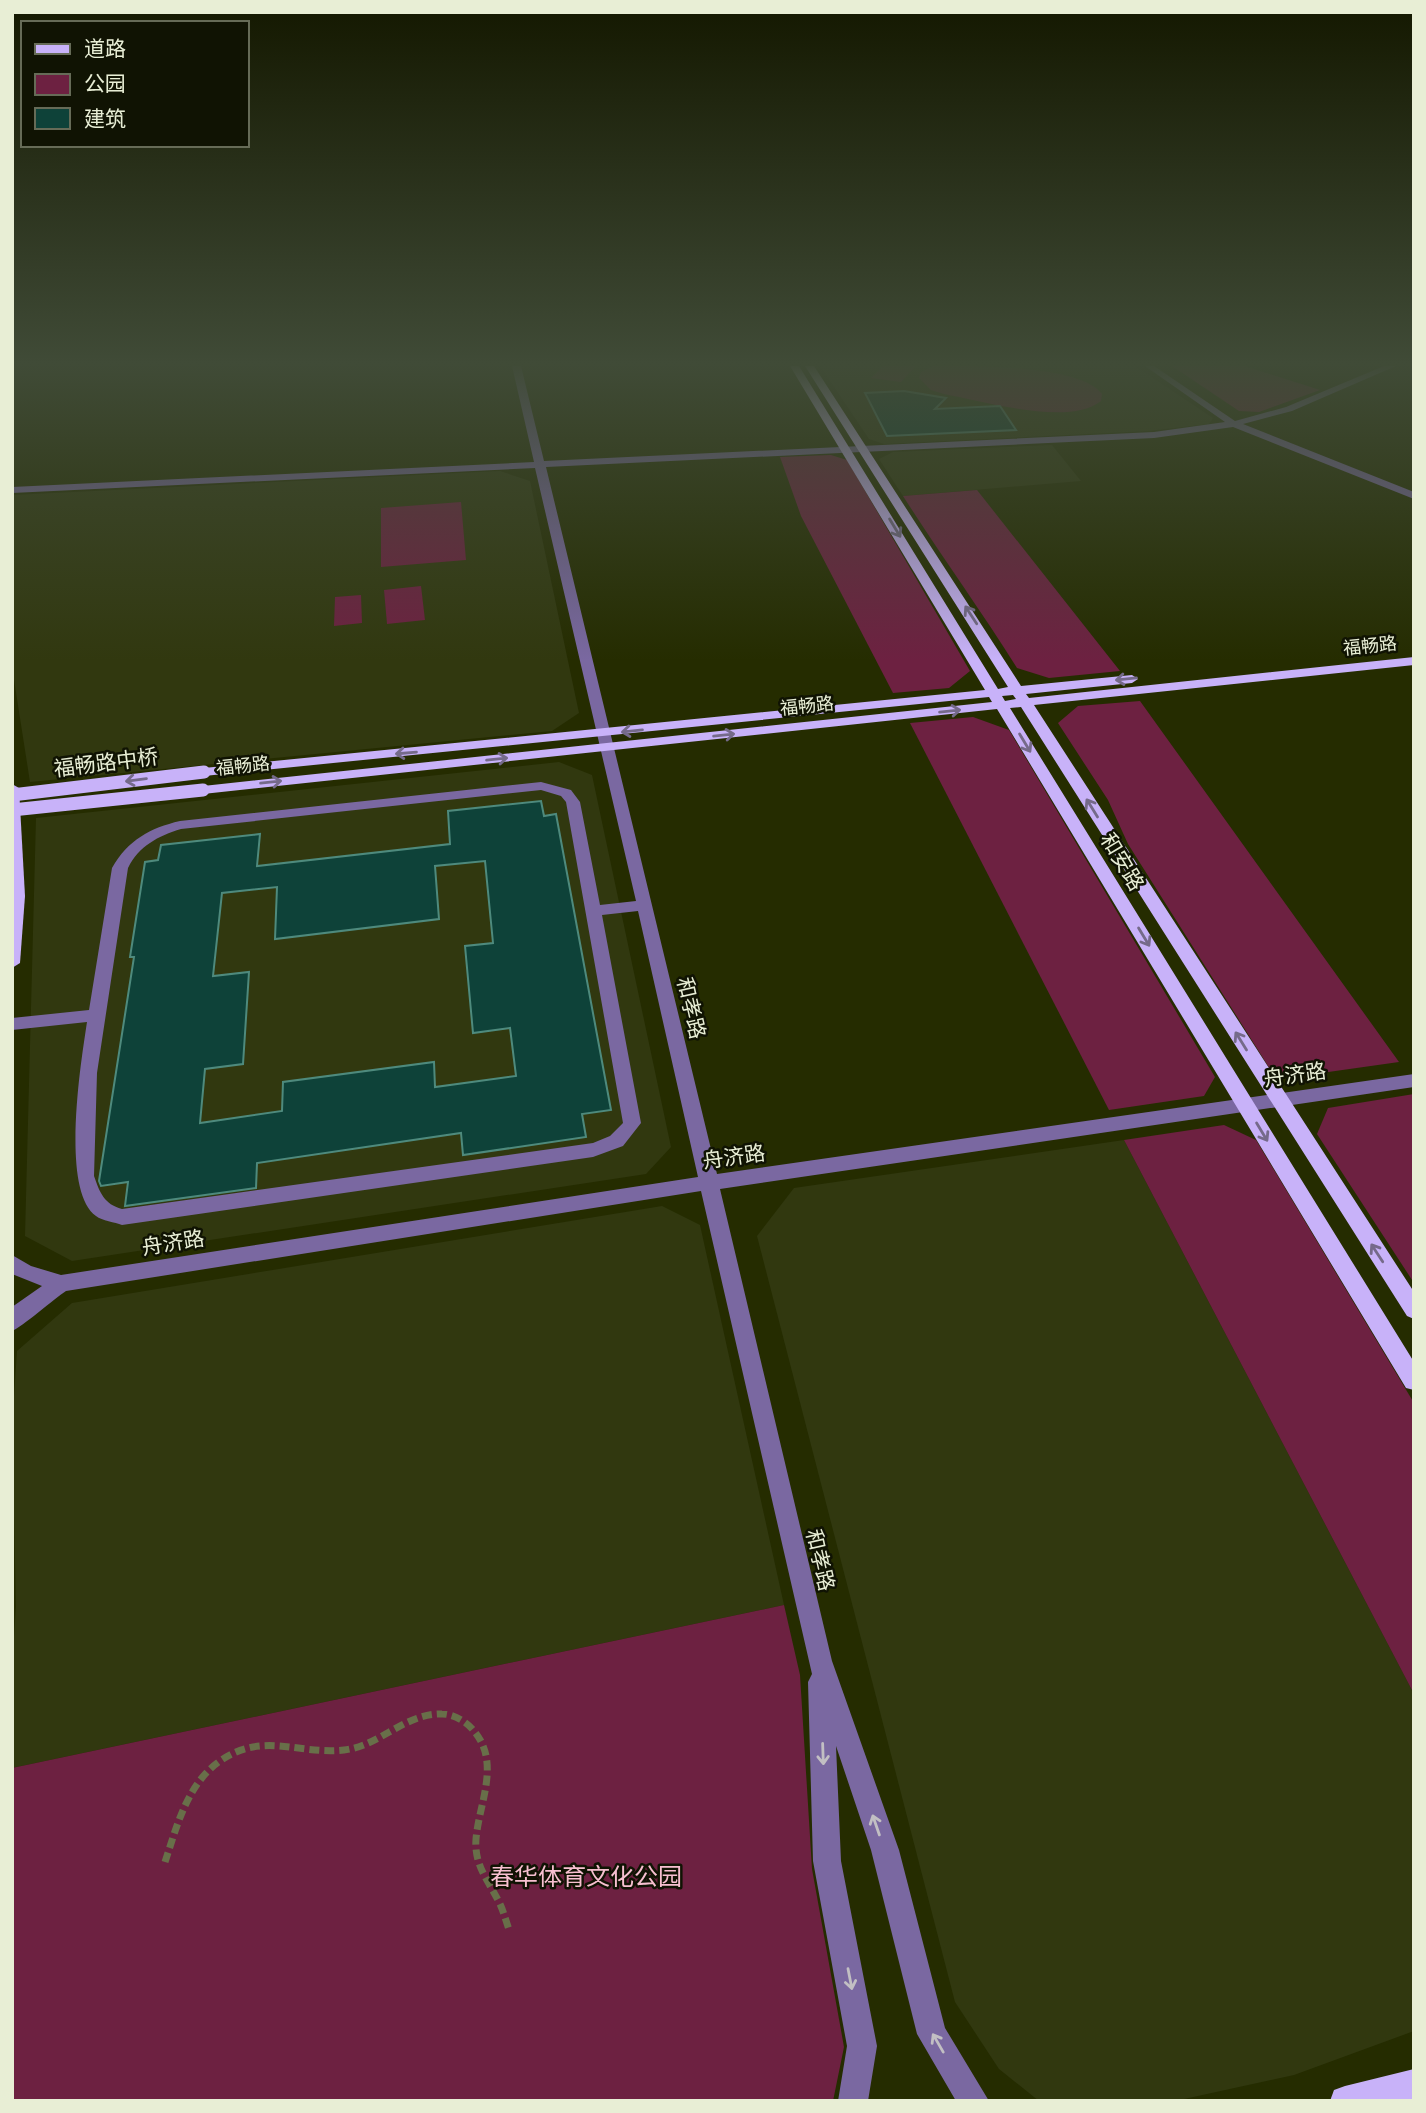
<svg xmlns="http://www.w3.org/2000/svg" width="1426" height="2113" viewBox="0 0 1426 2113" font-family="'Fira Sans','Noto Sans SC',sans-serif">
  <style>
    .built { fill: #31380f }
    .green { fill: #6d2141 }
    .building { fill: #0e4239; stroke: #4e8a7d; stroke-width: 2; fill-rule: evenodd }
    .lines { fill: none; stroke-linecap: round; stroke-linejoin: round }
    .path { stroke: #686f49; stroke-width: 7; stroke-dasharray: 10 5; stroke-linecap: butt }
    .minor { fill: #7a68a1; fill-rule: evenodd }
    .major { fill: #c8b2f9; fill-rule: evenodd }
    .major-bridge { stroke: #c8b2f9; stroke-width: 13 }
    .oneway { stroke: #756a8a }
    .oneway2 { stroke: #c2bfc3 }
    .labels { text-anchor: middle; stroke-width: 5; stroke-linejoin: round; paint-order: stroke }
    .far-street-label { font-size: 18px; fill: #e8eed5; stroke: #101303 }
    .street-label { font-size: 21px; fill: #e8eed5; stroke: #101303 }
    .near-park-label { font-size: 24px; fill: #f7bfd0; stroke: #101303 }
  </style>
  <rect width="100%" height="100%" fill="#252c00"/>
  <g class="built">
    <path d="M820,366H1135L1213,418L1209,424L1148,431L884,444L869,439Z"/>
    <path d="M1052,445L1081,481L903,496L879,459L893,452Z"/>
    <path d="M500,471L530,481L579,713L552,731L30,782L12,667V495Z"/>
    <path d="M559,762L592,775L671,1147L646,1174L72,1261L25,1236L36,818Z"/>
    <path d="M1124,1140L1414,1694V2031L1294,2075L1175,2101H1039L999,2069L955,2002L757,1236L794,1188Z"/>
    <path d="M662,1206L700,1225L784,1605L12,1768V1666L16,1606L12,1426L17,1351L72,1303Z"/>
  </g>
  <g class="green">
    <path d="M883,366H916L901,382L871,378Z"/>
    <path d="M933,366C969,366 1081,364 1102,394L1101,401C1069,427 983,401 944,394L931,390L919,378L921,372Z"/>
    <path d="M1172,366H1245L1320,390L1259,412L1239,411Z"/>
    <path d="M831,455L847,460L970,671L949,688L893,693L801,516L780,457Z"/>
    <path d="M977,490L1120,671L1049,678L1017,668C980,609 940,554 903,496Z"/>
    <path d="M461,502L466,560L381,567V508Z"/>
    <path d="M421,586L425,620L387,624L384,590Z"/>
    <path d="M361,595L362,623L334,626L335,597Z"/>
    <path d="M1140,701L1399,1062L1293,1077L1270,1069L1128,844L1108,800L1058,723L1078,706Z"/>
    <path d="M973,717L1009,730L1215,1077L1204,1096L1109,1110L910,723Z"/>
    <path d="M1414,1094V1283L1317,1134L1328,1108Z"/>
    <path d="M1224,1125L1256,1140L1414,1403V1694L1124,1140Z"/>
    <path d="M784,1605L800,1675L812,1869L844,2047L833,2101H12V1768Z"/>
  </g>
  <g class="building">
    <path d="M904,391L946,398L935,409L1000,406L1016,430L887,436L865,393Z"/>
    <path d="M541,801L544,816L556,814L611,1110L582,1114L586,1137L463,1155L461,1133L257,1163L256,1188L125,1206L128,1182L101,1186L99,1181L134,957H130L145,862L158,860L161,845L260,834L257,866L450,844L448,811ZM485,861L493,943L465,946L473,1033L510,1028L516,1076L435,1087L434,1062L283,1082L282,1111L200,1123L205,1069L243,1064L249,972L213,976L222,893L277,887L275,939L439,919L435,866Z"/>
  </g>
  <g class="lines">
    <path class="path" d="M165,1862C177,1826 187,1784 220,1761C263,1731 298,1755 344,1750C380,1746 405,1713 442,1714C454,1714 467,1722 474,1731C501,1763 479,1803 476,1839C474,1865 488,1880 499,1902C504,1912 506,1922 510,1932"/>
    <path class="minor" d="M512,366H521L544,461L1154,432L1225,422L1145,366H1154L1235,421L1286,407L1384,366H1396L1292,411L1243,424L1414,492V499L1233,427L1154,438L546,467L717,1174L1414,1074V1087L720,1189L832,1661L899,1850L945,2028L989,2101H956L917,2034L871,1850L836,1746L841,1861L877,2046L868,2101H838L847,2046L813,1861L808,1682L812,1674L701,1191L66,1291C54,1299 22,1327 12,1331V1307L42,1286L12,1274V1255L31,1266L61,1275L698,1177L638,911L602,915L641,1123L623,1146L593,1157L122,1225C115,1222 102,1221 96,1216C60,1190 81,1062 87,1022L12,1030V1018L89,1010L112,868C128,840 150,828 180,821L541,782L571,790L580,802L600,905L636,901L535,468L12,493V487L534,462ZM541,790L561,796L566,802L623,1123L610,1136L593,1143L122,1209C104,1204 100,1193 94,1176L97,1073L128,868C139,846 158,836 181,829Z"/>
    <g class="major">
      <path d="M790,366H799L998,689L1008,687L805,366H814L1021,686L1132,675L1138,679L1132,683L1026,694L1029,698L1414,657V665L1034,705L1414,1292V1319L1407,1316L1021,707L1010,708L1414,1362V1390L1406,1388L997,709L203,794L196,790L203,786L992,702L989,697L204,776L197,772L204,768L985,690ZM1013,695L1016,699L1005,701L1002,696Z"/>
      <path d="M12,784L19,788L25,896L20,963L12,968Z"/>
      <path d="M1414,2069V2099L1330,2101L1334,2090L1345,2086Z"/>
    </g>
    <g class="major-bridge">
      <path d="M12,795L204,772"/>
      <path d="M12,810L203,790"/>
    </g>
  </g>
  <defs><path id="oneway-shaft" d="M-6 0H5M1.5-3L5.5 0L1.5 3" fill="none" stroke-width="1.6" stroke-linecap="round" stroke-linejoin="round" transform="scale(1.75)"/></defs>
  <g class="oneway">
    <use href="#oneway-shaft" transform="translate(895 528) rotate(59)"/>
    <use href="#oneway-shaft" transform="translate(971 615) rotate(-123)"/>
    <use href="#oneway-shaft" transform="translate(1126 679) rotate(174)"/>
    <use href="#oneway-shaft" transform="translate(950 711) rotate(-6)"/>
    <use href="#oneway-shaft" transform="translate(632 731) rotate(174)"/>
    <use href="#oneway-shaft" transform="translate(724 735) rotate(-6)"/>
    <use href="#oneway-shaft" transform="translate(1025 743) rotate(59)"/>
    <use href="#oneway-shaft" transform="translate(406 753) rotate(175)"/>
    <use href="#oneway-shaft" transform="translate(497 759) rotate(-6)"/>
    <use href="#oneway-shaft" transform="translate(136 780) rotate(173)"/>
    <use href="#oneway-shaft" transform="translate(271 782) rotate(-6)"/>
    <use href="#oneway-shaft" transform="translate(1092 808) rotate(-122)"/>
    <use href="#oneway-shaft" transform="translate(1144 937) rotate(59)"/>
    <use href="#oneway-shaft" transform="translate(1241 1041) rotate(-122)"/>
    <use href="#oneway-shaft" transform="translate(1262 1132) rotate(59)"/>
    <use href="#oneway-shaft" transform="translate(1377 1253) rotate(-123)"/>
  </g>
  <g class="oneway2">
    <use href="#oneway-shaft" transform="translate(823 1754) rotate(88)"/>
    <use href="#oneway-shaft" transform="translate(876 1825) rotate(-109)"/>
    <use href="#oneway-shaft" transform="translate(850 1979) rotate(79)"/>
    <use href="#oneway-shaft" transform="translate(938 2043) rotate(-120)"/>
  </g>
  <linearGradient id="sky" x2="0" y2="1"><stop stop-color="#141800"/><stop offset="0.55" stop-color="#404b37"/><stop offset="1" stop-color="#404b37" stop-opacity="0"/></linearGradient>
  <rect width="1426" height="661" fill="url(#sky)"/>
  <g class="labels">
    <g class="far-street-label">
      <text transform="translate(1370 646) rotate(-6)" y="6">福畅路</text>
      <text transform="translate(807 706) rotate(-6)" y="6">福畅路</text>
      <text transform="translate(243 766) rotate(-6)" y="6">福畅路</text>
    </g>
    <g class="street-label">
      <text transform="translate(106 763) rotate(-7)" y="7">福畅路中桥</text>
      <text transform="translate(1122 862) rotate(59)" y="7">和安路</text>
      <text transform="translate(691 1008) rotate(77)" y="7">和孝路</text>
      <text transform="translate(1295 1075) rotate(-8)" y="7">舟济路</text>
      <text transform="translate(734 1157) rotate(-8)" y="7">舟济路</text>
      <text transform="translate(173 1243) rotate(-9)" y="7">舟济路</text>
      <text transform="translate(820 1560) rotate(77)" y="7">和孝路</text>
    </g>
    <g class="near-park-label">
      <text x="586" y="1885">春华体育文化公园</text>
    </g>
  </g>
  <rect width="1426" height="2113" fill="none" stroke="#e8eed5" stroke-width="28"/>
  <rect x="21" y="21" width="228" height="126" fill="#101303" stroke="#666b57" stroke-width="2"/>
  <rect x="35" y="44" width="35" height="10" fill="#c8b2f9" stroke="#666b57" stroke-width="2"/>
  <text x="84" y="56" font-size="21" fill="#e8eed5">道路</text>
  <rect x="35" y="74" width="35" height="21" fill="#6d2141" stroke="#666b57" stroke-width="2"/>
  <text x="84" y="91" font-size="21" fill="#e8eed5">公园</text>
  <rect x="35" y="108" width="35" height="21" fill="#0e4239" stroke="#666b57" stroke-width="2"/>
  <text x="84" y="126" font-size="21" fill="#e8eed5">建筑</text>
</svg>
